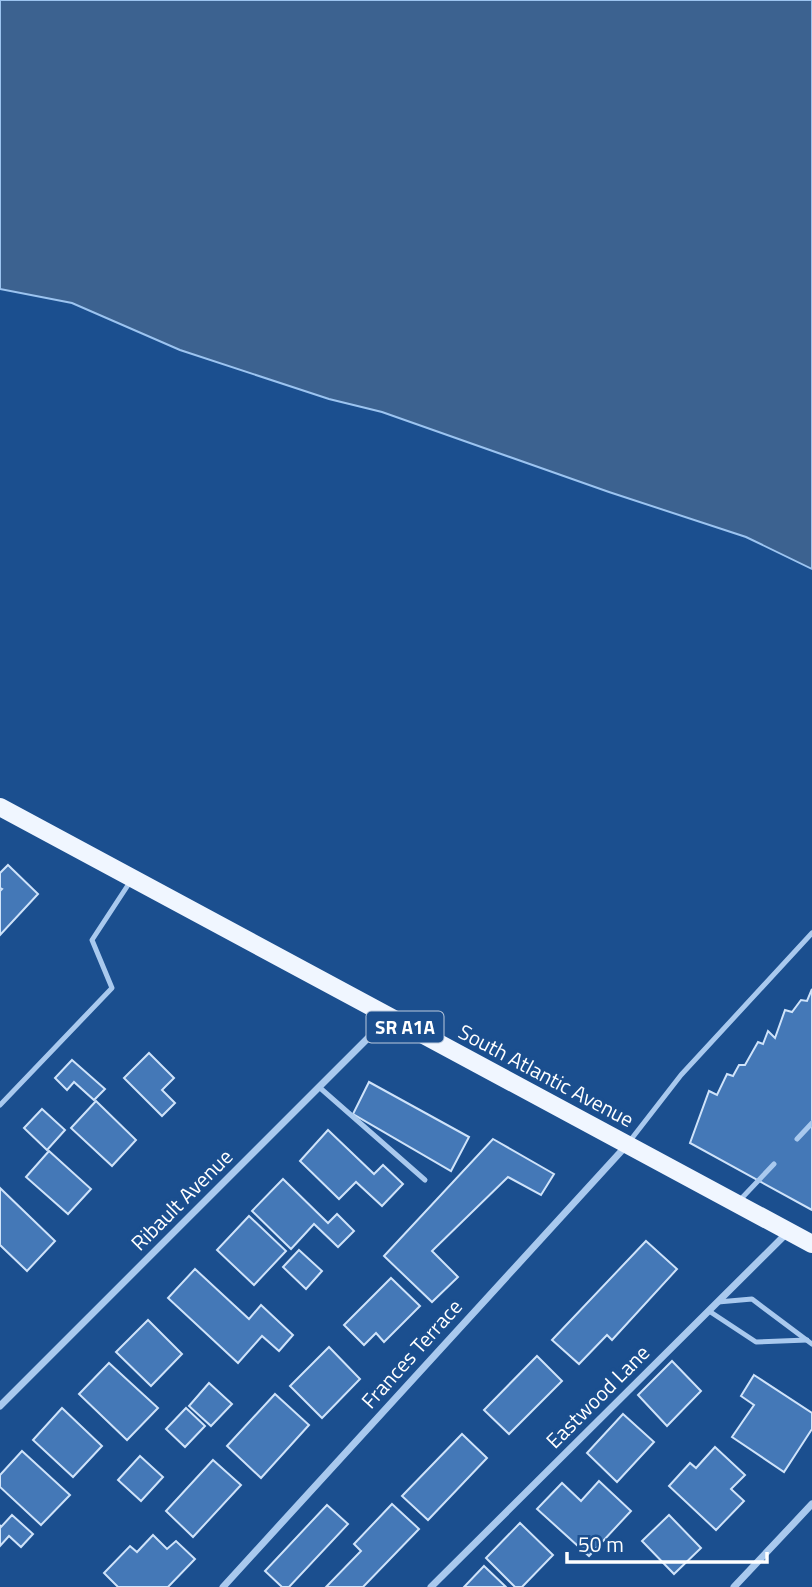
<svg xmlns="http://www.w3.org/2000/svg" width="812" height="1587" viewBox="0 0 812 1587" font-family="'Titillium Web',sans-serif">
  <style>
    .water { fill: #3c6290; stroke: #9cc4f0; stroke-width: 2 }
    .building { fill: #4478b7; stroke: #cfe3fa; stroke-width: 2 }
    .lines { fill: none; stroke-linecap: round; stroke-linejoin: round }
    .service { stroke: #a9c9ee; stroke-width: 5 }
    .minor { stroke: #a9c9ee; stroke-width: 7 }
    .primary { stroke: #f0f6ff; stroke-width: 18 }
    .labels { text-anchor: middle; stroke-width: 7; stroke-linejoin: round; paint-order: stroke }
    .shield { fill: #1b4f8f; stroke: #bbcadd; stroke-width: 2 }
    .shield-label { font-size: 19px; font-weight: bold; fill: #fff }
    .street-label { font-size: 21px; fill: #fff; stroke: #1b4f8f }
  </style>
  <rect width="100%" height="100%" fill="#1b4f8f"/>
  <path class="water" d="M0,0H812V569L746,537L609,492L382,412L329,399L180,350L72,303L0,289Z"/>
  <g class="building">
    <path d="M8,865L38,894L0,935V891L2,889L0,888V873Z"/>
    <path d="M812,989V1210L690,1143L709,1091L717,1095L727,1074L733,1076L739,1065H745L758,1042L763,1044L768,1031L775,1038L785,1010L792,1012L801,1000L807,1001Z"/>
    <path d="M149,1053L174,1078L162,1090L175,1103L162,1116L124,1078Z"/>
    <path d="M72,1060L105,1089L94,1100L74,1082L67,1090L55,1078Z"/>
    <path d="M369,1082L469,1137L451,1171L353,1114Z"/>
    <path d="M96,1101L136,1140L112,1166L71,1128Z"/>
    <path d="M42,1109L65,1130L47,1150L24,1128Z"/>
    <path d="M328,1130L374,1174L383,1165L403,1184L382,1206L356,1182L339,1199L300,1161Z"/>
    <path d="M493,1139L554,1174L541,1195L508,1177L432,1251L458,1277L432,1302L384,1256Z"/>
    <path d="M49,1151L91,1189L68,1214L26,1177Z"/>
    <path d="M283,1179L328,1223L337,1214L354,1231L338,1247L314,1224L291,1249L252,1211Z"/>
    <path d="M0,1188L55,1241L27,1271L0,1245Z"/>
    <path d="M249,1216L286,1251L254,1285L217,1250Z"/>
    <path d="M646,1241L677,1269L612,1340L607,1335L579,1364L552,1340Z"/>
    <path d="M299,1250L322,1271L306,1289L283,1267Z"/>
    <path d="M195,1269L249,1319L261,1305L293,1335L279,1351L262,1336L238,1363L168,1298Z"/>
    <path d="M391,1278L420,1306L384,1342L376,1333L364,1345L344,1325Z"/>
    <path d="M148,1320L182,1354L151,1386L116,1352Z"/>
    <path d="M329,1347L360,1379L322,1418L290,1386Z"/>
    <path d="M537,1356L562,1381L509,1434L484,1410Z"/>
    <path d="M672,1361L701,1391L667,1426L638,1395Z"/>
    <path d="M109,1363L158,1408L127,1440L79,1394Z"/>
    <path d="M754,1375L812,1413V1429L784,1472L732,1437L754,1405L741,1396Z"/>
    <path d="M209,1383L232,1404L211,1426L189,1406Z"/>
    <path d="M275,1394L309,1425L261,1478L227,1446Z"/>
    <path d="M62,1408L102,1446L73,1477L33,1440Z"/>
    <path d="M186,1408L205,1426L185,1447L166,1429Z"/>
    <path d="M623,1414L654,1442L617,1482L587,1453Z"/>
    <path d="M462,1434L487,1458L428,1520L402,1496Z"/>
    <path d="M715,1447L745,1475L731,1489L744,1501L716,1530L669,1486L690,1463L696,1468Z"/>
    <path d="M22,1451L70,1495L41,1525L0,1487V1475Z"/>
    <path d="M140,1456L163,1477L141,1501L118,1480Z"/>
    <path d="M213,1460L241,1485L193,1537L166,1511Z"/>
    <path d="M599,1481L631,1511L589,1556L537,1509L562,1483L581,1501Z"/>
    <path d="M392,1504L419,1529L363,1587H326L361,1551L354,1544Z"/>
    <path d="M327,1505L348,1524L289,1587H282L265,1571Z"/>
    <path d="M12,1515L33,1534L21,1547L9,1536L0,1546V1525L1,1527Z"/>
    <path d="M669,1515L701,1548L674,1574L642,1541Z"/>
    <path d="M520,1523L553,1555L522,1587H515L486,1558Z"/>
    <path d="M153,1535L167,1549L176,1541L195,1559L168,1587H118L104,1573L130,1546L137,1552Z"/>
    <path d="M484,1566L506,1587H464Z"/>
  </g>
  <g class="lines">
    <g class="service">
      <path d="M319,1087L425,1180"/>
      <path d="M0,1105L112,988L92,940L130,882"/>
      <path d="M797,1139L812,1123"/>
      <path d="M629,1142L681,1075L812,933"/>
      <path d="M739,1201L774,1164"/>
      <path d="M718,1302L752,1299L812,1344"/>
      <path d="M709,1311L756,1342L807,1340"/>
    </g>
    <g class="minor">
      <path d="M0,1406L388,1018"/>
      <path d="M223,1587L626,1146"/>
      <path d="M431,1587L788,1232"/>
      <path d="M734,1587L812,1504"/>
    </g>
    <path class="primary" d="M0,807L812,1244"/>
  </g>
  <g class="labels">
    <rect class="shield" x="366.5" y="1011.5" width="77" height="31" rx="5"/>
    <g class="shield-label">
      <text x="405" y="1034">SR A1A</text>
    </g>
    <g class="street-label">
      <text transform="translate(546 1076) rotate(28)" y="7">South Atlantic Avenue</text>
      <text transform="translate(182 1200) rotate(-45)" y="7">Ribault Avenue</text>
      <text transform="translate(412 1354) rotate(-48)" y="7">Frances Terrace</text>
      <text transform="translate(598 1397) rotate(-45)" y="7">Eastwood Lane</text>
    </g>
  </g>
  <path d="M567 1552v10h200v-10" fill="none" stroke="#ffffff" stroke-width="3.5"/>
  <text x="578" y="1552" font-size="21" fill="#ffffff" stroke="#1b4f8f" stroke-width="5" paint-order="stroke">50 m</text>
</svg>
